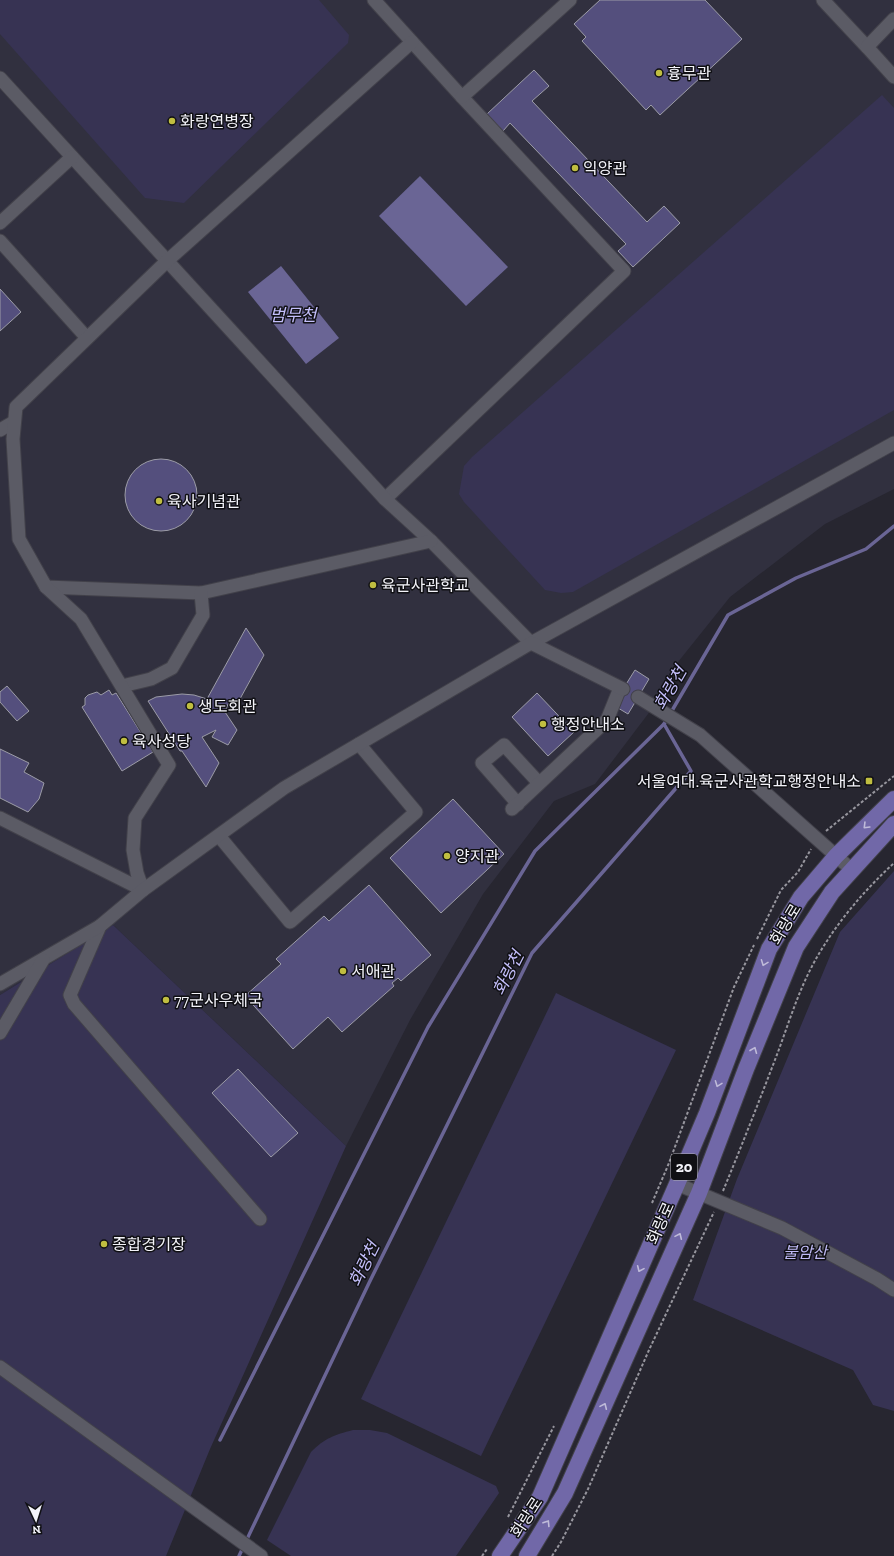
<svg xmlns="http://www.w3.org/2000/svg" width="894" height="1556" viewBox="0 0 894 1556" font-family="'Zilla Slab','Noto Sans KR',serif">
  <style>
    .built { fill: #31303f }
    .green { fill: #373353 }
    .water { fill: #6a6595 }
    .lines { fill: none; stroke-linecap: round; stroke-linejoin: round }
    .stream { stroke: #6a6595; stroke-width: 3.5 }
    .building { fill: #544f7d; stroke: #9c9ca7 }
    .minor-casing { stroke: #42414a; stroke-width: 15 }
    .major-casing { stroke: #42414a; stroke-width: 18 }
    .path { stroke: #97969e; stroke-width: 2; stroke-dasharray: 3 2; stroke-linecap: butt }
    .minor { stroke: #5b5b65; stroke-width: 13 }
    .major { stroke: #7168a8; stroke-width: 16 }
    .oneway { stroke: #bfbbd9 }
    .poi-dot { fill: #c0be40; stroke: #101014; stroke-width: 1.5 }
    .labels { text-anchor: middle; stroke-width: 3; stroke-linejoin: round; paint-order: stroke }
    .shield { fill: #101014; stroke: #afafb4; stroke-width: 1 }
    .shield-label { font-size: 15px; font-weight: bold; fill: #f3f3f9 }
    .poi-label { font-size: 16px; fill: #f3f3f9; stroke: #101014; text-anchor: start }
    .street-label { font-size: 16px; fill: #f3f3f9; stroke: #101014 }
    .park-label { font-size: 16px; font-style: italic; fill: #bfbaf5; stroke: #101014 }
    .water-label { font-size: 17px; font-style: italic; fill: #c4bffb; stroke: #101014 }
  </style>
  <rect width="100%" height="100%" fill="#272630"/>
  <path class="built" d="M0,0H894V489L825,524L730,597L678,662L648,714L595,784L554,801L483,894L410,1020L346,1146L113,925L0,995Z"/>
  <g class="green">
    <path d="M0,0H319L349,35L348,43L184,203L145,198L0,34Z"/>
    <path d="M882,95L894,108V410L573,592L561,593L545,590L464,502L459,494L464,466L472,457Z"/>
    <path d="M894,871V1411L873,1405L853,1370L693,1300L737,1179L840,932Z"/>
    <path d="M113,925L346,1146L210,1449L166,1556H0V995Z"/>
    <path d="M556,993L676,1050L481,1456L361,1399Z"/>
    <path d="M353,1430H370L387,1433L496,1486L499,1493L456,1556H291L267,1540L311,1452C325,1438 334,1435 353,1430Z"/>
  </g>
  <g class="water">
    <path d="M420,176L508,267L466,306L379,216Z"/>
    <path d="M281,266L339,338L306,364L248,292Z"/>
  </g>
  <g class="lines">
    <g class="stream">
      <path d="M670,714L728,615L796,578L866,549L894,526"/>
      <path d="M220,1440L428,1027L535,851L664,724"/>
      <path d="M239,1556L369,1283L532,953L691,771L664,724L667,719"/>
    </g>
  </g>
  <g class="building">
    <path d="M600,0H705L742,39L660,115L651,105L646,110L582,41L586,37L574,24Z"/>
    <path d="M534,70L549,86L532,101L647,222L664,206L680,223L633,267L618,251L626,244L510,123L503,131L487,114Z"/>
    <path d="M0,289L21,312L0,331Z"/>
    <circle cx="161" cy="495" r="36"/>
    <path d="M246,628L264,655L235,708L228,704L225,712L237,730L228,745L212,737L216,730L202,737L219,763L206,787L182,751H180L148,701L156,697L182,694L194,695L207,699Z"/>
    <path d="M635,670L649,679L628,714L613,705Z"/>
    <path d="M7,686L29,711L17,721L0,702V692Z"/>
    <path d="M109,690L112,695L116,693L153,752L122,771L82,707L85,705V698L88,695L97,692L101,695Z"/>
    <path d="M537,693L574,732L548,756L512,717Z"/>
    <path d="M0,749L29,763L24,772L44,783L39,799L28,812L0,798Z"/>
    <path d="M453,799L504,854L441,913L390,858Z"/>
    <path d="M369,885L431,955L401,981L398,978L392,983L394,986L342,1032L328,1017L293,1049L245,996L281,964L276,959L324,916L329,921Z"/>
    <path d="M238,1069L298,1133L271,1157L212,1093Z"/>
  </g>
  <g class="lines">
    <g class="minor-casing">
      <g id="minor">
        <path d="M374,0L462,97L624,271L385,499"/>
        <path d="M823,0L867,47"/>
        <path d="M894,19L867,47L894,77"/>
        <path d="M0,78L385,499L431,541L531,643L894,443"/>
        <path d="M462,97L570,0"/>
        <path d="M0,223L72,157"/>
        <path d="M0,241L87,338"/>
        <path d="M0,430L14,422"/>
        <path d="M46,587L201,593L431,541"/>
        <path d="M122,686L151,679L172,668L203,615L201,593"/>
        <path d="M638,697L700,735L852,870"/>
        <path d="M518,804L482,763L504,745L539,783"/>
        <path d="M512,809L607,720L620,688"/>
        <path d="M0,818L143,890L137,873L133,850L135,818L169,765L81,619L46,587L19,539L13,439L16,407L167,261L412,42"/>
        <path d="M219,836L290,922L416,812L359,744"/>
        <path d="M100,926L70,995L74,1004L260,1219"/>
        <path d="M0,984L100,926L143,890L284,788L531,643L623,689"/>
        <path d="M0,1033L43,960"/>
        <path d="M677,1184L782,1228L877,1279L894,1290"/>
        <path d="M0,1367L261,1556"/>
      </g>
    </g>
    <g class="major-casing">
      <g id="major">
        <path d="M500,1556L540,1497L677,1184L707,1113L769,949L801,897L813,883L836,856L894,799"/>
        <path d="M527,1556L565,1493L699,1193L746,1069L796,947L832,892L894,824"/>
      </g>
    </g>
    <g class="path">
      <path d="M826,831L894,776"/>
      <path d="M757,939L781,890L798,872L811,849"/>
      <path d="M723,1191C742,1145 760,1099 778,1052C792,1014 802,979 825,944C844,914 868,887 894,863"/>
      <path d="M652,1203L669,1163L734,987L754,945"/>
      <path d="M508,1517L554,1426"/>
      <path d="M482,1556L487,1549"/>
      <path d="M552,1556L561,1542L588,1489L649,1350L714,1212"/>
    </g>
    <use href="#minor" class="minor"/>
    <use href="#major" class="major"/>
  </g>
  <defs><path id="oneway-chevron" d="M-2-3.5L2.5 0L-2 3.5" fill="none" stroke-width="1.6" stroke-linecap="round" stroke-linejoin="round"/></defs>
  <g class="oneway">
    <use href="#oneway-chevron" transform="translate(866 826) rotate(135)"/>
    <use href="#oneway-chevron" transform="translate(764 963) rotate(111)"/>
    <use href="#oneway-chevron" transform="translate(754 1050) rotate(-68)"/>
    <use href="#oneway-chevron" transform="translate(718 1084) rotate(111)"/>
    <use href="#oneway-chevron" transform="translate(679 1236) rotate(-66)"/>
    <use href="#oneway-chevron" transform="translate(640 1269) rotate(114)"/>
    <use href="#oneway-chevron" transform="translate(604 1406) rotate(-66)"/>
    <use href="#oneway-chevron" transform="translate(547 1523) rotate(-58)"/>
  </g>
  <g class="poi-dot">
    <circle cx="659" cy="73" r="4"/>
    <circle cx="172" cy="121" r="4"/>
    <circle cx="575" cy="168" r="4"/>
    <circle cx="159" cy="501" r="4"/>
    <circle cx="373" cy="585" r="4"/>
    <circle cx="190" cy="706" r="4"/>
    <circle cx="543" cy="724" r="4"/>
    <circle cx="124" cy="741" r="4"/>
    <rect x="865" y="777" width="8" height="8" rx="2"/>
    <circle cx="447" cy="856" r="4"/>
    <circle cx="343" cy="971" r="4"/>
    <circle cx="166" cy="1000" r="4"/>
    <circle cx="104" cy="1244" r="4"/>
  </g>
  <g class="labels">
    <rect class="shield" x="671" y="1154" width="26" height="26" rx="3"/>
    <g class="shield-label">
      <text x="684" y="1172">20</text>
    </g>
    <g class="poi-label">
      <text x="667" y="79">흉무관</text>
      <text x="180" y="127">화랑연병장</text>
      <text x="583" y="174">익양관</text>
      <text x="167" y="507">육사기념관</text>
      <text x="381" y="591">육군사관학교</text>
      <text x="198" y="712">생도회관</text>
      <text x="551" y="730">행정안내소</text>
      <text x="132" y="747">육사성당</text>
      <text x="861" y="787" text-anchor="end">서울여대.육군사관학교행정안내소</text>
      <text x="455" y="862">양지관</text>
      <text x="351" y="977">서애관</text>
      <text x="174" y="1006">77군사우체국</text>
      <text x="112" y="1250">종합경기장</text>
    </g>
    <g class="street-label">
      <text transform="translate(785 924) rotate(-59)" y="6">화랑로</text>
      <text transform="translate(660 1223) rotate(-66)" y="6">화랑로</text>
      <text transform="translate(526 1517) rotate(-57)" y="6">화랑로</text>
    </g>
    <g class="park-label">
      <text x="805" y="1258">불암산</text>
    </g>
    <g class="water-label">
      <text x="293" y="321">범무천</text>
      <text transform="translate(670 688) rotate(-60)" y="6">화랑천</text>
      <text transform="translate(508 973) rotate(-63)" y="6">화랑천</text>
      <text transform="translate(364 1264) rotate(-64)" y="6">화랑천</text>
    </g>
  </g>
  <g transform="translate(36 1520) rotate(176)" stroke="#101014" stroke-width="3" paint-order="stroke">
  <path d="M0-3L7 15L0 10L-7 15Z" fill="#f3f3f9"/>
  <text y="-6" font-size="11" font-weight="bold" text-anchor="middle" fill="#f3f3f9">N</text>
  </g>
</svg>
